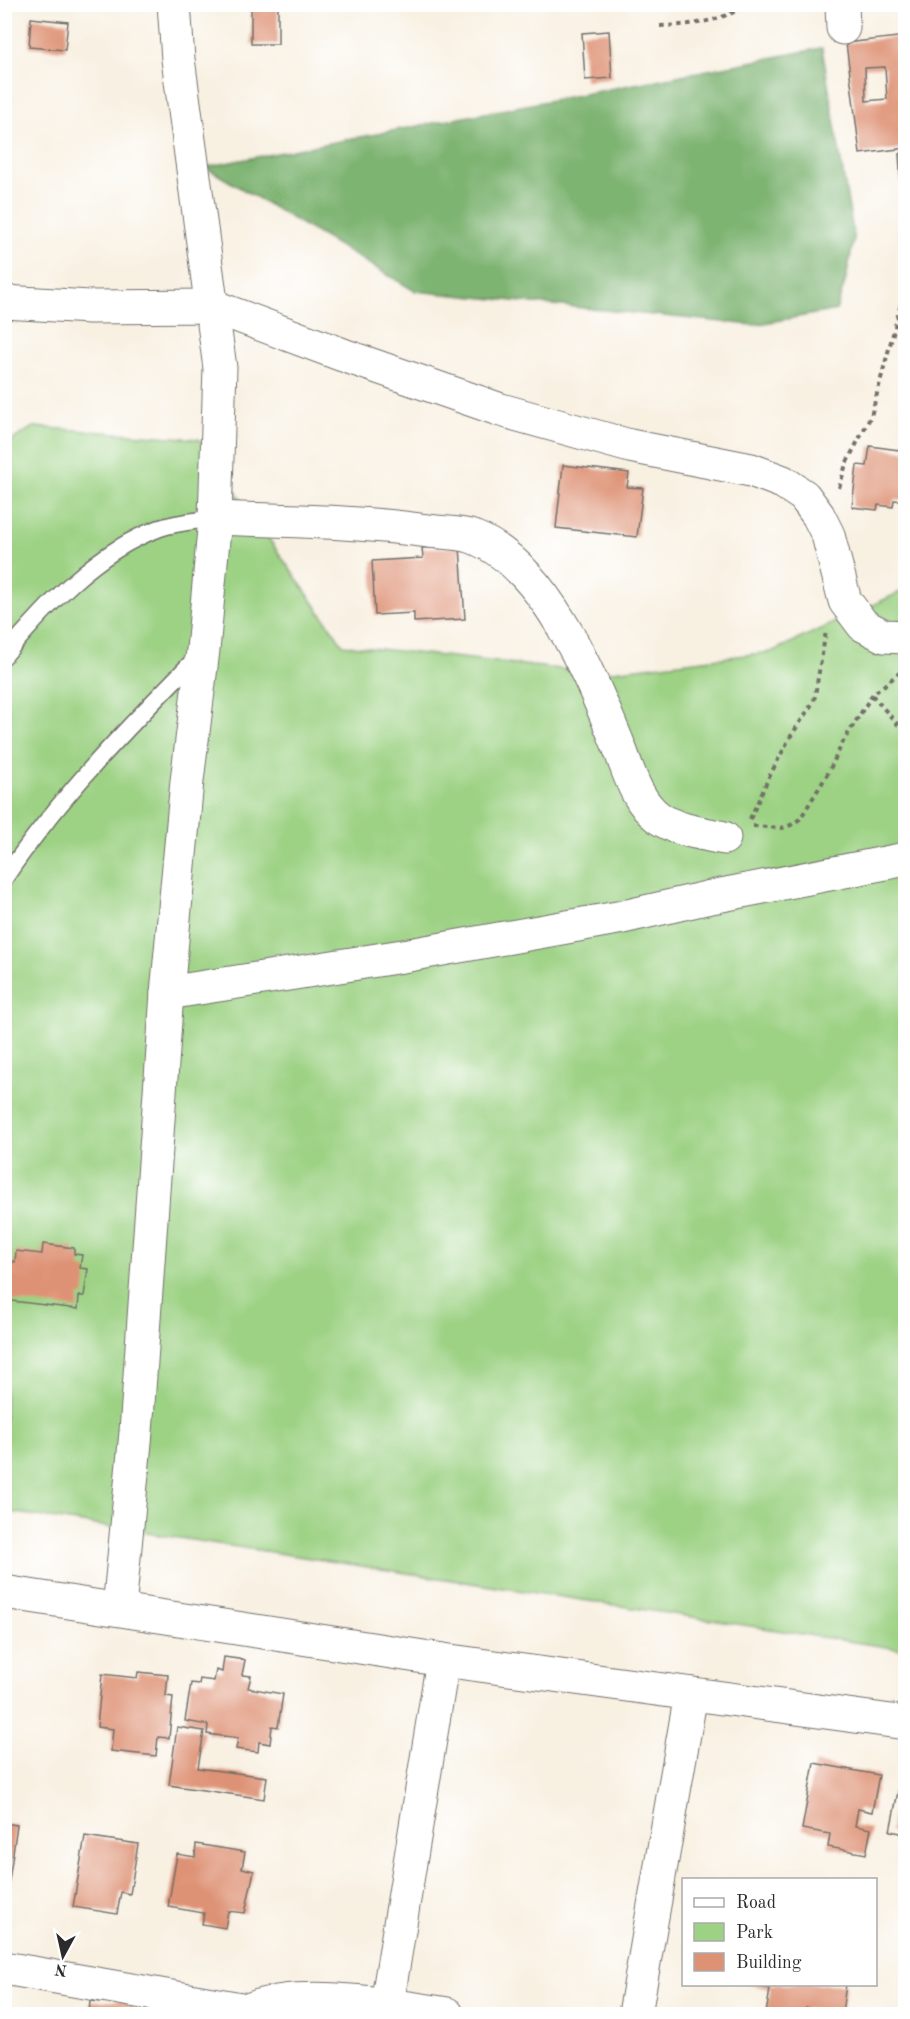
<svg xmlns="http://www.w3.org/2000/svg" width="910" height="2019" viewBox="0 0 910 2019" font-family="'Old Standard TT',serif">
  <style>
    .green { fill: #9dd284; stroke: #647e58; stroke-width: 1.5 }
    .forest { fill: #7eb472; stroke: #54704e; stroke-width: 1.5 }
    .building { fill: #de9274; fill-rule: evenodd }
    .lines { fill: none; stroke-linecap: round; stroke-linejoin: round }
    .lane-casing { stroke: #73706b; stroke-width: 19 }
    .street-casing { stroke: #73706b; stroke-width: 35 }
    .path { stroke: #73706b; stroke-width: 4; stroke-dasharray: 4.5 4.5; stroke-linecap: butt }
    .lane { stroke: #fff; stroke-width: 16 }
    .street { stroke: #fff; stroke-width: 33 }
  </style>
  <rect width="100%" height="100%" fill="#fff"/>
  <filter id="ink" filterUnits="userSpaceOnUse"><feTurbulence type="fractalNoise" baseFrequency=".0167" numOctaves="2"/><feDisplacementMap in="SourceGraphic" scale="12" xChannelSelector="R" yChannelSelector="G"/><feConvolveMatrix kernelMatrix="1 2 1 2 8 2 1 2 1" color-interpolation-filters="sRGB"/></filter>
  <filter id="wash" filterUnits="userSpaceOnUse"><feTurbulence type="fractalNoise" baseFrequency=".008" numOctaves="4" result="noise"/><feDisplacementMap in="SourceGraphic" scale="24" xChannelSelector="R" yChannelSelector="G"/><feGaussianBlur stdDeviation="1.35" result="paint"/><feColorMatrix in="noise" values="0 0 0 0 0 0 0 0 0 0 0 0 0 0 0 0 0 1.4 0 .05"/><feComposite in="paint" operator="in"/></filter>
  <g filter="url(#wash)">
    <rect width="100%" height="100%" fill="#f8f0e1"/>
    <path class="green" d="M33,427L199,439L343,645L596,673L771,652L905,590V1650L5,1511V445Z"/>
    <path class="forest" d="M822,48L854,238L846,279L836,310L753,325L415,291L205,167Z"/>
    <g id="blocks">
      <g class="building">
        <rect x="251" y="4" width="27" height="40"/>
        <path d="M31,18L68,22L65,50L29,47Z"/>
        <path d="M609,31L612,78L585,80L582,33Z"/>
        <path d="M906,36V148L860,154L846,43ZM885,67L887,99L866,101L865,68Z"/>
        <path d="M906,153V184H901L899,154Z"/>
        <path d="M870,446L906,451V501L894,500L893,507L878,505L877,510L852,507L857,465L867,466Z"/>
        <path d="M563,465L629,473L627,487L643,488L637,537L556,528Z"/>
        <path d="M460,547L465,619L414,622V613L375,615L372,561L423,558L422,548Z"/>
        <path d="M43,1244L74,1248V1254L82,1255L80,1268L88,1269L84,1296H79L78,1309L4,1300V1261L15,1262L16,1251L42,1254Z"/>
        <path d="M224,1657L245,1660L242,1675L251,1676L248,1688L283,1694L278,1727L272,1726L270,1744L259,1742L258,1752L236,1749L238,1738L207,1734L208,1725L185,1721L191,1683L199,1684L200,1679L214,1681L216,1670L222,1672Z"/>
        <path d="M138,1672L168,1675L166,1696L173,1697L169,1738L158,1737L156,1756L111,1751L113,1729L97,1727L102,1674L137,1678Z"/>
        <path d="M177,1727L204,1731L198,1768L267,1777L264,1799L169,1785Z"/>
        <path d="M814,1763L879,1775L872,1812L858,1809L855,1826L871,1829L866,1854L828,1847L830,1834L802,1829Z"/>
        <path d="M901,1777L906,1778V1834L890,1831Z"/>
        <path d="M4,1823L17,1825L9,1881L4,1880Z"/>
        <path d="M85,1836L138,1844L130,1894L121,1892L117,1914L73,1907Z"/>
        <path d="M196,1844L245,1852L242,1868L254,1871L245,1913L228,1911L225,1928L202,1924L204,1913L168,1907L177,1854L195,1857Z"/>
        <path d="M746,1984H846L842,2013L806,2008L805,2014H766L770,1989Z"/>
        <path d="M149,1997L147,2014H89L90,2001L103,2002Z"/>
      </g>
    </g>
  </g>
  <g filter="url(#ink)">
    <use href="#blocks" fill-opacity="0" stroke="#73706b" stroke-width="1.5"/>
    <g class="lines">
      <g class="lane-casing">
        <g id="lane">
          <path d="M4,656C47,605 96,551 160,528C177,522 197,521 215,518"/>
          <path d="M4,879C60,796 130,725 200,654"/>
        </g>
      </g>
      <g class="street-casing">
        <g id="street">
          <path d="M842,4L843,28"/>
          <path d="M4,302L90,307L212,306L343,355L501,410L630,446L751,470L783,482L804,496L818,515L828,535L845,601L863,625L884,636L906,637"/>
          <path d="M215,518C285,521 358,521 428,531C442,533 460,532 473,537C546,565 590,676 618,744C628,769 636,802 659,818C678,831 702,833 724,838"/>
          <path d="M167,993L409,955L623,917L706,898L906,859"/>
          <path d="M4,1592L443,1660L906,1723"/>
          <path d="M119,1609L136,1432L167,993L187,781L203,650L215,518L220,368L178,59L174,4"/>
          <path d="M4,1968L247,2010"/>
          <path d="M387,2004L443,1660"/>
          <path d="M240,2014C287,1986 393,2005 447,2014"/>
          <path d="M635,2014L691,1694"/>
        </g>
      </g>
      <g class="path">
        <path d="M660,26C694,25 719,22 749,4"/>
        <path d="M839,488L846,464L871,416L906,285"/>
        <path d="M872,695L906,734"/>
        <path d="M750,819L769,777L789,739L814,701L826,631"/>
        <path d="M753,826L782,828L791,825L800,819L827,775L843,742L872,695L903,670"/>
      </g>
      <use href="#lane" class="lane"/>
      <use href="#street" class="street"/>
    </g>
  </g>
  <rect width="910" height="2019" fill="none" stroke="#fff" stroke-width="24"/>
  <rect x="682" y="1878" width="195" height="108" fill="#ffffff" stroke="#aaaaaa" stroke-width="1.5"/>
  <rect x="694" y="1898" width="30" height="9" fill="#ffffff" stroke="#aaaaaa" stroke-width="1.5"/>
  <text x="736" y="1908" font-size="18" fill="#2b2b2b">Road</text>
  <rect x="694" y="1923" width="30" height="18" fill="#9dd284" stroke="#aaaaaa" stroke-width="1.5"/>
  <text x="736" y="1938" font-size="18" fill="#2b2b2b">Park</text>
  <rect x="694" y="1953" width="30" height="18" fill="#de9274" stroke="#aaaaaa" stroke-width="1.5"/>
  <text x="736" y="1968" font-size="18" fill="#2b2b2b">Building</text>
  <g transform="translate(63 1956) rotate(188)" stroke="#ffffff" stroke-width="4.5" paint-order="stroke">
  <path d="M0-4.5L10 22L0 15L-10 22Z" fill="#2b2b2b"/>
  <text y="-9" font-size="16" font-weight="bold" text-anchor="middle" fill="#2b2b2b">N</text>
  </g>
</svg>
